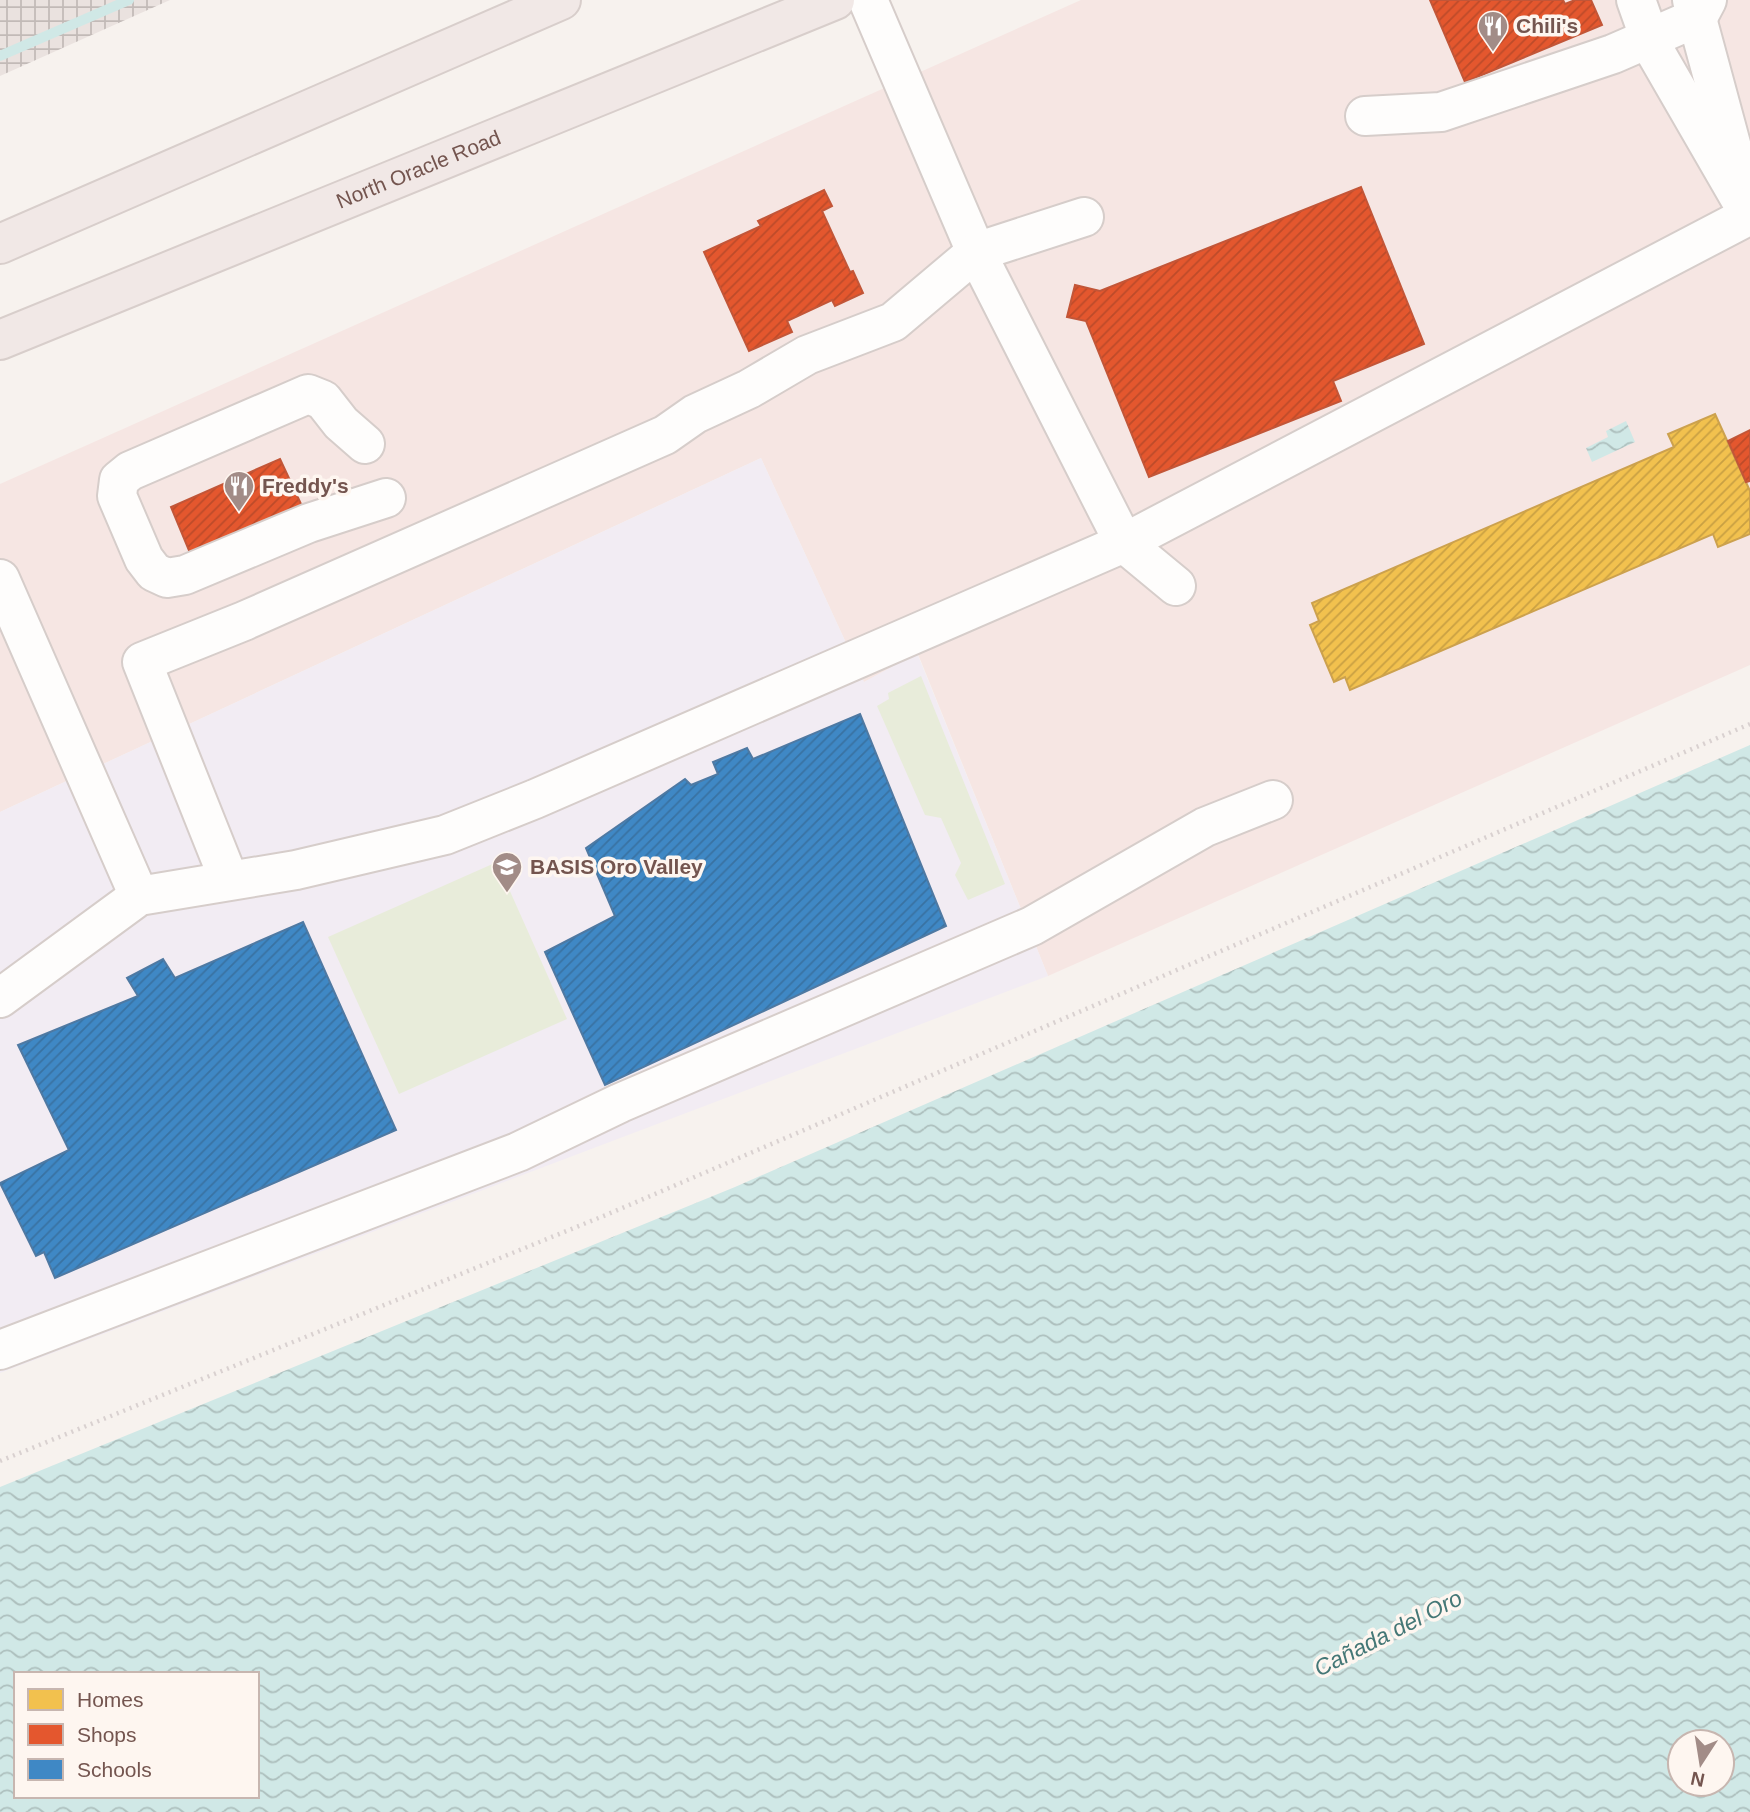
<svg xmlns="http://www.w3.org/2000/svg" width="1750" height="1812" viewBox="0 0 1750 1812" font-family="Helvetica,sans-serif">
  <style>
    .commercial { fill: #f6e6e3 }
    .industrial { fill: url(#industrial-grid) }
    .education { fill: #f2ecf3 }
    .grass { fill: #e8ecda }
    .water { fill: url(#water-waves); fill-rule: evenodd }
    .homes { fill: url(#homes-hatch); stroke: #cca14e; stroke-width: 2 }
    .shops { fill: url(#shops-hatch); stroke: #c25638; stroke-width: 2 }
    .schools { fill: url(#schools-hatch); stroke: #4f79a2; stroke-width: 2 }
    .lines { fill: none; stroke-linecap: round; stroke-linejoin: round }
    .stream { stroke: #d0e8e6; stroke-width: 10 }
    .minor-casing { stroke: #d6cdca; stroke-width: 42 }
    .highway-casing { stroke: #d8cecb; stroke-width: 42 }
    .path { stroke: #d9d1d0; stroke-width: 4.5; stroke-dasharray: 2 5; stroke-linecap: butt }
    .minor { stroke: #fefdfc; stroke-width: 38 }
    .highway { stroke: #f1e8e6; stroke-width: 38 }
    .labels { text-anchor: middle; stroke-width: 7; stroke-linejoin: round; paint-order: stroke }
    .poi-label { font-size: 21px; font-weight: bold; fill: #74554f; stroke: #fef6f0; text-anchor: start }
    .street-label { font-size: 21px; fill: #74554f; stroke: #fef6f0 }
    .water-label { font-size: 23px; font-style: italic; fill: #447776; stroke: #fef6f0 }
  </style>
  <defs>
    <pattern id="industrial-grid" width="8" height="8" patternUnits="userSpaceOnUse" patternTransform="scale(1.75)"><rect width="8" height="8" fill="#eae2df"/><path d="M0 4h8M4 0v8" fill="none" stroke="#c2bab7"/></pattern>
    <pattern id="water-waves" width="16" height="10" patternUnits="userSpaceOnUse" patternTransform="scale(1.75)"><rect width="16" height="10" fill="#d0e8e6"/><path d="M0 5q4-4 8 0t8 0" fill="none" stroke="#adbfbd"/></pattern>
    <pattern id="homes-hatch" width="6" height="6" patternUnits="userSpaceOnUse" patternTransform="scale(1.75)"><rect width="6" height="6" fill="#f2c14e"/><path d="M-1 1l2-2M0 6l6-6M5 7l2-2" fill="none" stroke="#c9a043"/></pattern>
    <pattern id="shops-hatch" width="6" height="6" patternUnits="userSpaceOnUse" patternTransform="scale(1.75)"><rect width="6" height="6" fill="#e4572e"/><path d="M-1 1l2-2M0 6l6-6M5 7l2-2" fill="none" stroke="#bd4b2a"/></pattern>
    <pattern id="schools-hatch" width="6" height="6" patternUnits="userSpaceOnUse" patternTransform="scale(1.75)"><rect width="6" height="6" fill="#3f88c5"/><path d="M-1 1l2-2M0 6l6-6M5 7l2-2" fill="none" stroke="#3972a2"/></pattern>
  </defs>
  <rect width="100%" height="100%" fill="#f7f2ee"/>
  <path class="commercial" d="M1081,0H1750V665L1048,976L918,654L864,682L761,458L0,812V484Z"/>
  <path class="industrial" d="M0,0H170L0,76Z"/>
  <path class="education" d="M761,458L864,682L917,653L1048,976L0,1373V812Z"/>
  <g class="grass">
    <path d="M921,676L1005,884L968,900L955,875L961,863L941,818L925,815L877,706L889,699L888,693Z"/>
    <path d="M497,862L567,1019L399,1094L328,937Z"/>
  </g>
  <g class="water">
    <path d="M1626,421L1635,442L1592,462L1586,448L1608,437L1606,431Z"/>
    <path d="M1750,745V1812H0V1487L735,1187ZM16,1674H257V1796H16ZM1680,1742H1722V1784H1680Z"/>
  </g>
  <path class="homes" d="M1715,414L1750,491V534L1718,547L1713,534L1350,690L1345,677L1334,682L1310,625L1319,621L1312,603L1674,447L1668,434Z"/>
  <g class="shops">
    <path d="M1430,0H1563L1565,4L1575,0H1591L1602,25L1465,82Z"/>
    <path d="M1361,187L1424,344L1333,381L1341,401L1149,477L1086,321L1067,317L1075,285L1100,291Z"/>
    <path d="M824,190L832,206L822,211L850,272L853,271L863,293L835,306L832,300L787,321L792,332L749,351L704,252L761,226L758,221Z"/>
    <path d="M1750,430V481L1746,482L1728,441Z"/>
    <path d="M280,459L308,519L195,565L171,507Z"/>
  </g>
  <g class="schools">
    <path d="M860,714L946,926L605,1085L545,952L615,916L586,848L685,779L691,785L718,774L713,762L747,748L753,759Z"/>
    <path d="M303,922L396,1130L55,1278L44,1252L36,1256L0,1183L69,1150L18,1045L138,996L127,978L163,959L175,978Z"/>
  </g>
  <g class="lines">
    <path class="stream" d="M0,56L129,0"/>
    <g class="minor-casing">
      <g id="minor">
        <path d="M868,0L976,252L1124,543L1176,586"/>
        <path d="M1636,0L1653,48L1750,216"/>
        <path d="M1692,0L1738,170"/>
        <path d="M1365,116L1441,112L1613,54L1698,17L1707,0"/>
        <path d="M365,444L341,423L323,400L308,394L130,471L119,480L117,496L144,559L154,572L167,578L185,575L309,523L386,498"/>
        <path d="M0,579L139,896"/>
        <path d="M229,880L142,662L244,621L665,435L695,414L749,389L807,355L893,322L976,252L1084,217"/>
        <path d="M0,998L139,896L296,870L445,835L535,799L1124,543L1750,215"/>
        <path d="M0,1350L518,1152L620,1103L1032,926L1205,827L1273,800"/>
      </g>
    </g>
    <g class="highway-casing">
      <g id="highway">
        <path d="M0,244L561,0"/>
        <path id="s1" d="M0,340L835,0"/>
      </g>
    </g>
    <path class="path" d="M0,1461L606,1215L1750,724"/>
    <use href="#minor" class="minor"/>
    <use href="#highway" class="highway"/>
  </g>
  <defs>
    <g id="restaurant-pin" transform="scale(1.575)"><path d="M0 17L-7.5 6A9.5 9.5 0 1 1 7.5 6Z" fill="#a28c87" stroke="#fef6f0"/><path d="M-5-6h1v4h1v-4h1v4h1v-4h1v5L-1.5 .5V6h-2V.5L-5-1ZM5-6V6H3V1.5H1.5Q1.5-4 5-6Z" fill="#fff"/></g>
    <g id="school-pin" transform="scale(1.575)"><path d="M0 17L-7.5 6A9.5 9.5 0 1 1 7.5 6Z" fill="#a28c87" stroke="#fef6f0"/><path d="M0-5L7-2L0 1L-7-2ZM-4 1L0 2.5L4 1V4Q0 6-4 4Z" fill="#fff"/></g>
  </defs>
  <g fill-rule="evenodd">
    <use href="#restaurant-pin" x="1493" y="26"/>
    <use href="#restaurant-pin" x="239" y="486"/>
    <use href="#school-pin" x="507" y="867"/>
  </g>
  <g class="labels">
    <g class="poi-label">
      <text x="1516" y="33">Chili's</text>
      <text x="262" y="493">Freddy's</text>
      <text x="530" y="874">BASIS Oro Valley</text>
    </g>
    <g class="street-label">
      <text dy="7" stroke="none"><textPath href="#s1" startOffset="452">North Oracle Road</textPath></text>
    </g>
    <g class="water-label">
      <text transform="translate(1388 1633) rotate(-27)" y="8">Cañada del Oro</text>
    </g>
  </g>
  <rect x="14" y="1672" width="245" height="126" fill="#fef6f0" stroke="#c7b6b0" stroke-width="2"/>
  <rect x="28" y="1689" width="35" height="21" fill="#f2c14e" stroke="#c7b6b0" stroke-width="2"/>
  <text x="77" y="1707" font-size="21" fill="#74554f">Homes</text>
  <rect x="28" y="1724" width="35" height="21" fill="#e4572e" stroke="#c7b6b0" stroke-width="2"/>
  <text x="77" y="1742" font-size="21" fill="#74554f">Shops</text>
  <rect x="28" y="1759" width="35" height="21" fill="#3f88c5" stroke="#c7b6b0" stroke-width="2"/>
  <text x="77" y="1777" font-size="21" fill="#74554f">Schools</text>
  <g transform="translate(1701 1763) rotate(192)"><circle r="33" fill="#fef6f0" stroke="#c7b6b0" stroke-width="2"/>
  <path d="M0-5L12 26L0 18L-12 26Z" fill="#a28c87"/>
  <text y="-10" font-size="19" font-weight="bold" text-anchor="middle" fill="#74554f">N</text>
  </g>
</svg>
